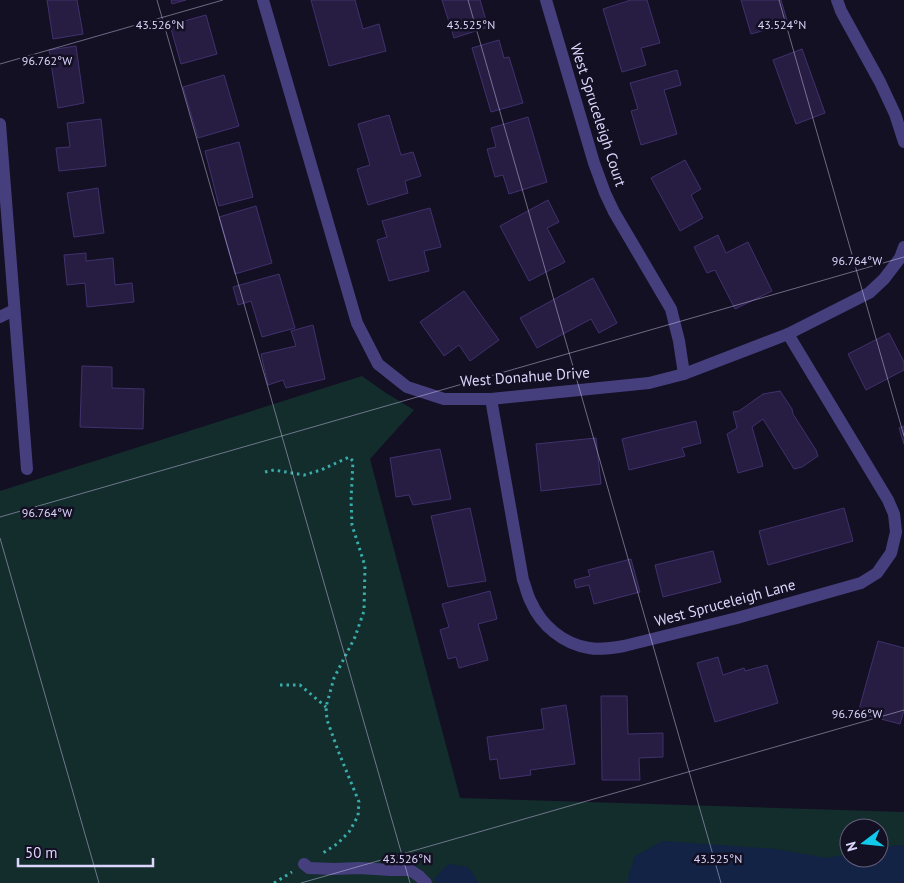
<svg xmlns="http://www.w3.org/2000/svg" width="904" height="883" viewBox="0 0 904 883" font-family="'PT Sans',sans-serif">
  <style>
    .green { fill: #132c2c; fill-rule: evenodd }
    .water { fill: #122345 }
    .building { fill: #271d42; stroke: #40316d }
    .lines { fill: none; stroke-linecap: round; stroke-linejoin: round }
    .path { stroke: #38adac; stroke-width: 3; stroke-dasharray: 2.5 4; stroke-linecap: butt }
    .minor { stroke: #453f7e; stroke-width: 12 }
    .ticks { fill: none; stroke: #dcd5fc; stroke-width: 1; stroke-opacity: 0.45 }
    .labels { text-anchor: middle; stroke-width: 5; stroke-linejoin: round; paint-order: stroke }
    .street-label { font-size: 15px; fill: #dcd5fc; stroke: #141023 }
    .ticks-label { font-size: 12px; text-anchor: middle; fill: #dcd5fc; stroke: #141023; stroke-width: 5; stroke-linejoin: round; paint-order: stroke }
  </style>
  <rect width="100%" height="100%" fill="#141023"/>
  <path class="green" d="M362,376L386,393L414,410L370,459L460,798L904,812V883H0V491ZM849,828H879V858H849Z"/>
  <g class="water">
    <path d="M663,841L775,849L827,858L849,854V858H879V847L904,845V883H628V878L635,856Z"/>
    <path d="M448,864L468,867L479,883H436L434,879Z"/>
  </g>
  <g class="building">
    <path d="M47,0H77L83,34L53,39Z"/>
    <path d="M171,0H186L172,4Z"/>
    <path d="M311,0H355L363,29L379,24L386,51L329,66Z"/>
    <path d="M442,0H480L488,27L454,38Z"/>
    <path d="M631,0H647L660,43L641,48L646,65L622,72L603,9Z"/>
    <path d="M741,0H781L788,24L751,34Z"/>
    <path d="M206,15L217,54L181,64L170,25Z"/>
    <path d="M499,40L504,58L509,57L523,103L491,112L472,48Z"/>
    <path d="M76,46L84,103L58,108L49,50Z"/>
    <path d="M802,49L825,113L796,124L773,60Z"/>
    <path d="M677,70L681,85L664,90L677,134L641,145L631,111L638,109L630,83Z"/>
    <path d="M224,75L239,126L198,138L183,87Z"/>
    <path d="M389,115L401,155L413,152L421,176L405,181L408,193L368,205L357,169L370,165L358,124Z"/>
    <path d="M528,117L547,182L509,194L503,175L495,177L487,149L496,147L491,128Z"/>
    <path d="M101,119L106,166L59,171L56,148L70,147L67,123Z"/>
    <path d="M239,142L253,197L219,206L205,151Z"/>
    <path d="M685,160L701,189L691,195L703,218L680,231L651,178Z"/>
    <path d="M98,188L104,233L74,237L67,193Z"/>
    <path d="M548,200L559,222L547,228L565,262L529,281L500,226Z"/>
    <path d="M256,206L272,263L235,274L219,217Z"/>
    <path d="M430,208L441,247L424,251L429,271L389,281L377,240L387,237L382,221Z"/>
    <path d="M718,235L726,253L748,242L772,291L735,309L715,270L707,273L694,247Z"/>
    <path d="M86,253V261L113,258L115,285L132,283L134,302L87,307L85,283L67,285L64,255Z"/>
    <path d="M279,274L295,328L262,337L251,301L238,305L233,287Z"/>
    <path d="M593,278L617,323L599,333L591,319L537,348L520,318Z"/>
    <path d="M464,291L499,340L470,361L459,345L444,356L420,322Z"/>
    <path d="M313,325L325,379L286,388L283,380L268,385L261,354L296,346L291,331Z"/>
    <path d="M889,333L904,362V370L866,390L848,354Z"/>
    <path d="M82,366L112,367V388L144,389L143,429L80,427Z"/>
    <path d="M780,391L792,409L793,414L816,450L818,456L802,467L794,469L763,419L752,427L763,466L738,473L727,434L737,428L733,412L739,411L763,394Z"/>
    <path d="M696,421L701,443L682,448L685,456L629,470L622,439Z"/>
    <path d="M904,426V444L899,428Z"/>
    <path d="M596,438L601,484L541,491L536,444Z"/>
    <path d="M440,449L451,499L413,505L409,495L396,497L390,458Z"/>
    <path d="M470,508L486,581L448,587L431,516Z"/>
    <path d="M844,508L853,541L768,565L759,531Z"/>
    <path d="M713,551L721,582L663,597L655,565Z"/>
    <path d="M631,559L640,592L594,604L589,585L576,588L574,580L590,576L588,570Z"/>
    <path d="M490,591L497,619L478,624L488,660L459,668L456,657L448,659L440,630L449,627L442,604Z"/>
    <path d="M878,641L904,648V710L900,724L858,713Z"/>
    <path d="M718,657L723,675L744,668L745,671L767,665L778,703L715,722L697,663Z"/>
    <path d="M601,696H627L628,734L663,733V757L639,758L640,780H602Z"/>
    <path d="M566,705L575,764L530,770L531,775L500,779L497,759L490,760L487,737L544,729L541,709Z"/>
  </g>
  <g class="lines">
    <g class="path">
      <path d="M265,472L274,470L304,475L321,470L349,457L353,461L351,500L352,525L365,566L364,611L355,637L334,678L326,707L327,720L339,753L359,802L358,816L349,832L337,844L323,853"/>
      <path d="M280,685H300L326,707"/>
      <path d="M274,883L292,872"/>
    </g>
    <g class="minor">
      <path d="M263,0L357,323L378,364L407,387L444,399H491L649,383L684,374L788,334L869,293L884,279L900,258L904,247"/>
      <path d="M546,0L594,163L605,193L614,212L671,309L679,341L684,374"/>
      <path d="M837,0L841,11L880,82L895,114L904,142"/>
      <path d="M0,124L27,469"/>
      <path d="M0,317L14,310"/>
      <path d="M491,399L523,580C526,587 527,595 531,602C541,625 563,644 589,648C600,650 612,648 624,646L737,618L861,583L877,573L891,553L896,532L894,514L888,500L788,334"/>
      <path d="M304,864L309,868L334,869L359,868L391,870H410L419,876L426,883"/>
    </g>
  </g>
  <path class="ticks" d="M157,0L410,883M468,0L721,883M779,0L904,436M0,64L223,0M0,517L904,257M0,538L99,883M301,883L904,710"/>
  <g class="labels">
    <g class="street-label">
      <text transform="translate(598 115) rotate(72)" y="5">West Spruceleigh Court</text>
      <text transform="translate(525 377) rotate(-4)" y="5">West Donahue Drive</text>
      <text transform="translate(725 603) rotate(-15)" y="5">West Spruceleigh Lane</text>
    </g>
  </g>
  <g class="ticks-label">
    <text x="160" y="29">43.526°N</text>
    <text x="471" y="29">43.525°N</text>
    <text x="782" y="29">43.524°N</text>
    <text x="47" y="65">96.762°W</text>
    <text x="857" y="265">96.764°W</text>
    <text x="47" y="517">96.764°W</text>
    <text x="857" y="718">96.766°W</text>
    <text x="407" y="863">43.526°N</text>
    <text x="718" y="863">43.525°N</text>
  </g>
  <g transform="translate(864 843) rotate(254)"><circle r="24" fill="#141023" stroke="#645f7a"/>
  <path d="M0-4L9 19L0 12L-9 19Z" fill="#12c9eb"/>
  <text y="-8" font-size="14" font-weight="bold" text-anchor="middle" fill="#dcd5fc">N</text>
  </g>
  <path d="M18 858v8h135v-8" fill="none" stroke="#dcd5fc" stroke-width="2.5"/>
  <text x="25" y="858" font-size="15" fill="#dcd5fc" stroke="#141023" stroke-width="4" paint-order="stroke">50 m</text>
</svg>
